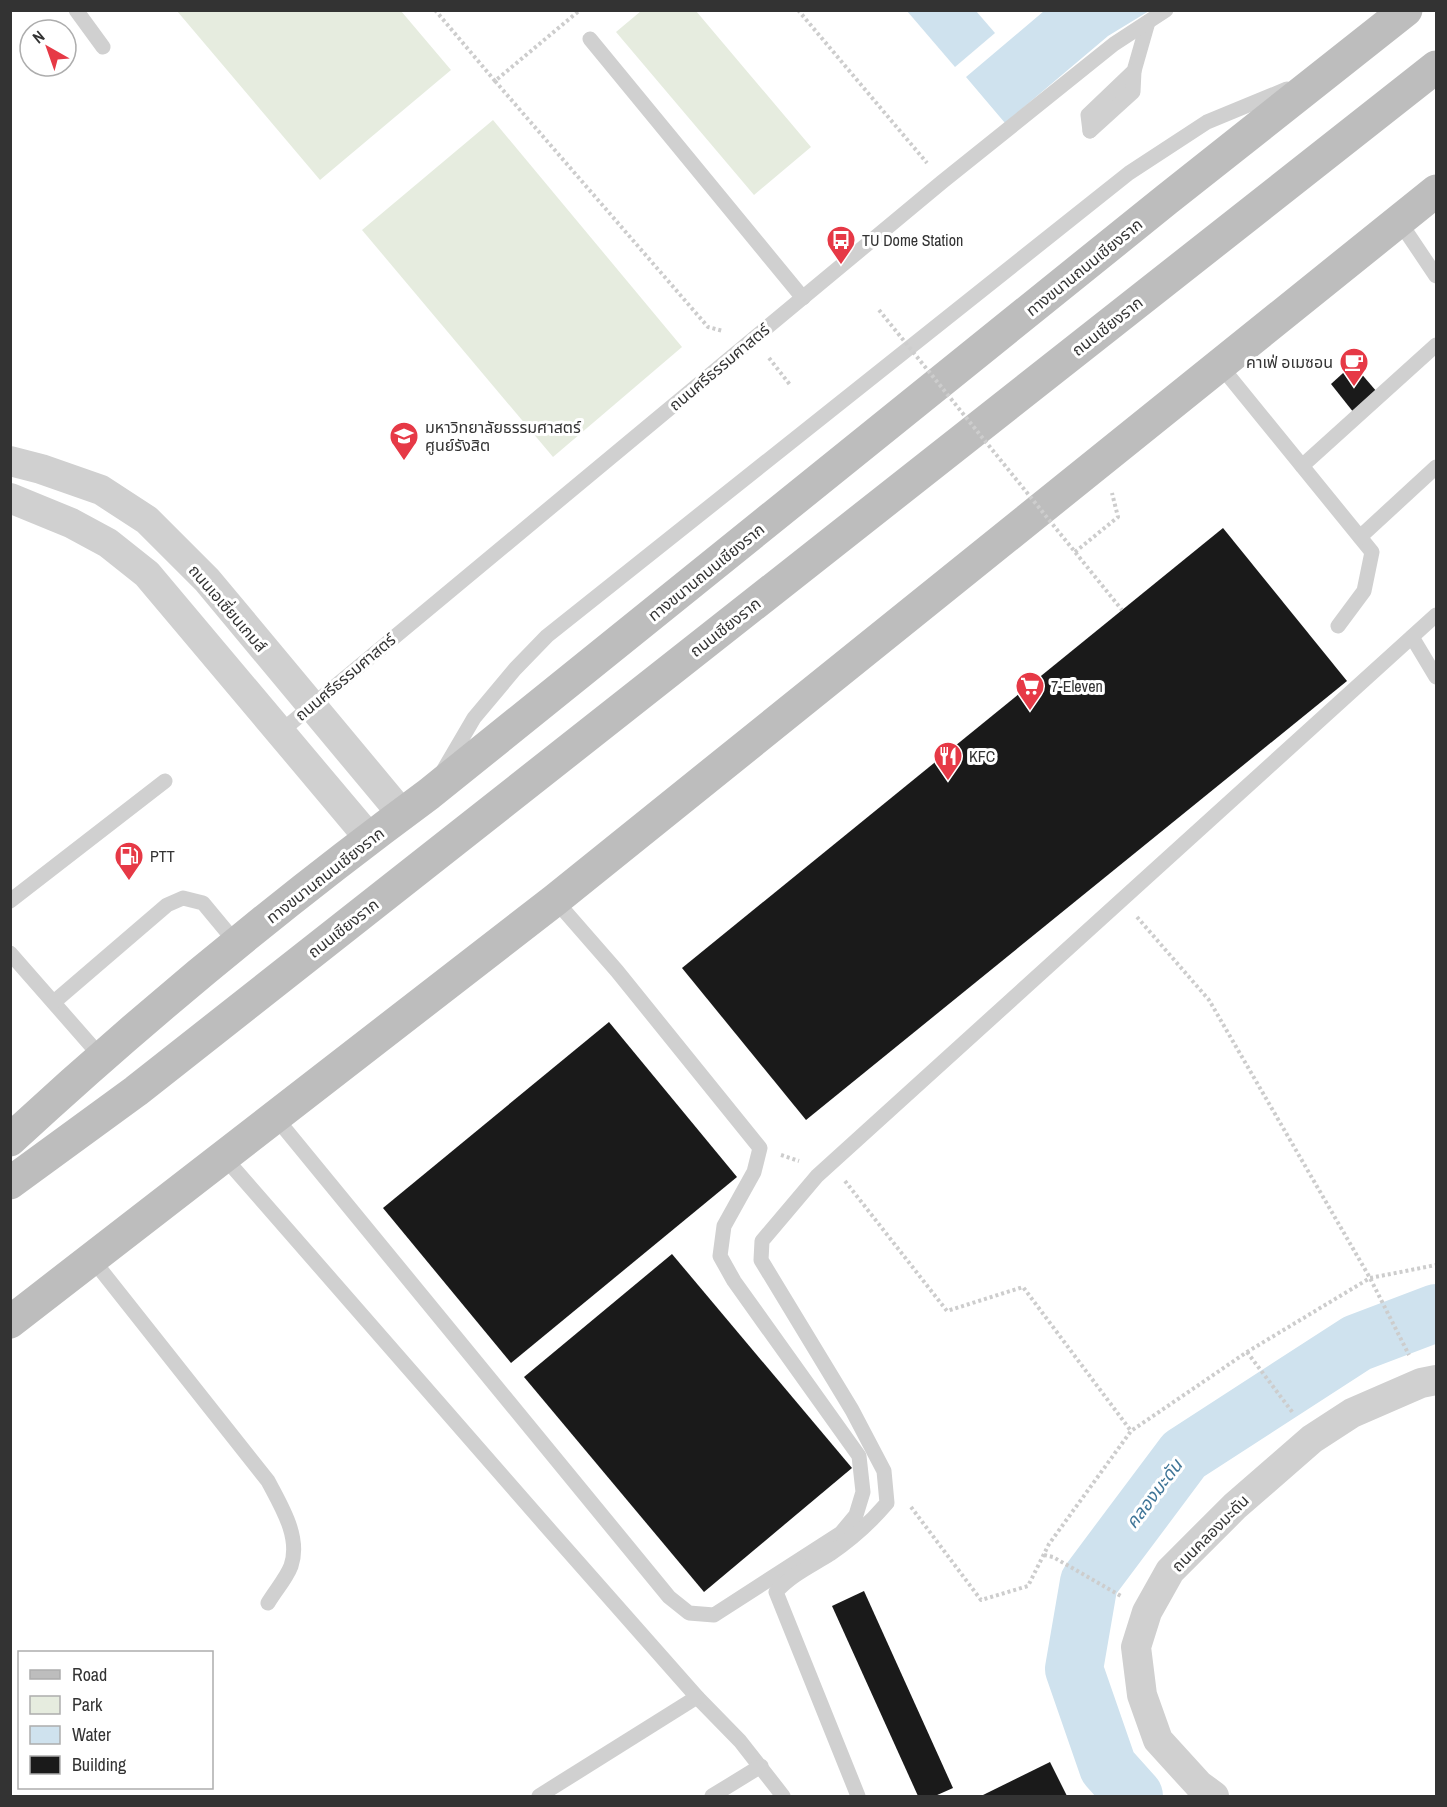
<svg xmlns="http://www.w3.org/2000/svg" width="1447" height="1807" viewBox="0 0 1447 1807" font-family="'Archivo Narrow','Noto Sans Thai',sans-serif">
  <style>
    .green { fill: #e6ecdf }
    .water { fill: #cfe2ee }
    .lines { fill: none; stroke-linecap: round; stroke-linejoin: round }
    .river { stroke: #cfe2ee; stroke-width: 58 }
    .building { fill: #1a1a1a }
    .path { stroke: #cdcdcd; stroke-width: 4; stroke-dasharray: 3 3; stroke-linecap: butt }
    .lane { stroke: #d0d0d0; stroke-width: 15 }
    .street { stroke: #d0d0d0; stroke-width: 30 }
    .secondary { stroke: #bdbdbd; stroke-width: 33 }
    .path-bridge { stroke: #cdcdcd; stroke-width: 4; stroke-dasharray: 3 3; stroke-linecap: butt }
    .labels { text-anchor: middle; stroke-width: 6; stroke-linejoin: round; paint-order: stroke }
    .poi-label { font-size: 16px; fill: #333; stroke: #fff; text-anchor: start }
    .street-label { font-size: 16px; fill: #333; stroke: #fff }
    .water-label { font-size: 18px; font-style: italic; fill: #3f7597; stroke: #fff }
  </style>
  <rect width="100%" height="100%" fill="#fff"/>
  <g class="green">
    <path d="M177,11H401L451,70L320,180Z"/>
    <path d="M641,11H696L811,147L754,195L616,32Z"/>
    <path d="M493,120L682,347L553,457L362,230Z"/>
  </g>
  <g class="water">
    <path d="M907,11H976L995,33L955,67Z"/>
    <path d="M1044,11H1149L1108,36L1005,123L966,77Z"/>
  </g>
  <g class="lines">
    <path class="river" d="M1134,1796L1108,1767L1074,1669L1089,1582L1184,1455L1357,1343L1436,1313"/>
  </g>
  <g class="building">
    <path d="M1353,364L1377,392L1354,413L1331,384Z"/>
    <path d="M1223,528L1347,681L806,1120L682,968Z"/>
    <path d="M609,1022L737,1177L511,1363L383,1208Z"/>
    <path d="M672,1254L852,1468L704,1592L524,1377Z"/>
    <path d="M864,1591L953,1788L935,1796H918L832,1606Z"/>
    <path d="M1050,1762L1067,1796H981Z"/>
  </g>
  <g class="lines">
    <g class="path">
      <path d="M435,10L495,81L580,10"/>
      <path d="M798,10L927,163"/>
      <path d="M495,81L708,327L723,331"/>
      <path d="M769,358L791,386"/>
      <path d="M1075,552L1118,517L1112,493"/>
      <path d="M1137,917L1209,1000L1370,1278L1409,1355"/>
      <path d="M781,1155L799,1161"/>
      <path d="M845,1181L947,1311L1023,1287L1131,1431"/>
      <path d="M1247,1352L1293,1413"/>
      <path d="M911,1507L981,1600L1028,1586L1049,1544L1131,1431L1247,1352L1370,1278L1436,1265"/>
      <path d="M1044,1555L1053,1557L1121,1596"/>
    </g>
    <g class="lane">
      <path d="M76,10L103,47"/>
      <path d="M590,39L803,298"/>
      <path d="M1090,131L1088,115L1134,71L1148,22"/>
      <path d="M1090,131L1133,92L1134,71"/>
      <path d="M1399,221L1436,276"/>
      <path d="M1219,364L1372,552L1364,591L1338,626"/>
      <path d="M1302,466L1436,345"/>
      <path d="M1360,537L1436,467"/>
      <path d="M1412,637L1436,677"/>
      <path d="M279,733L942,182L1114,44L1166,10"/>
      <path d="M443,771L474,718L515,669L547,636L1129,173L1207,122L1287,89"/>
      <path d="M10,901L165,781"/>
      <path d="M10,953L102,1058"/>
      <path d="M54,1002L167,905L183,898L203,903L237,944"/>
      <path d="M276,1118L669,1597L689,1613L714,1615L841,1533L856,1515L863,1492L859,1456L734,1281L720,1256L724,1226L754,1172L760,1148L617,971L555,900"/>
      <path d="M224,1157L547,1527L697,1697L740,1741L783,1796"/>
      <path d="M93,1260L268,1481C281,1506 301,1537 291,1566C286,1579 275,1591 268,1603"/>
      <path d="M539,1796L697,1697"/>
      <path d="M712,1796L761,1766"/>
      <path d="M858,1796L776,1592C791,1575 811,1566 830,1554C852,1539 870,1523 887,1503L884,1471L852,1410L761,1260L762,1241L817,1176L1436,615"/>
    </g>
    <g class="street">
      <path d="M10,461L41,469L101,490L147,520L207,580L402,814"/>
      <path d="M10,498L71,523L108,543L147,574L370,839"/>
      <path d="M1214,1796L1199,1785L1158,1740L1142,1695L1136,1647L1147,1612L1170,1571L1235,1506L1312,1439L1352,1413L1421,1383L1436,1380"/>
    </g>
    <g class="secondary">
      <path d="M10,1140C143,1017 284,901 429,794L1166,200L1406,10"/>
      <path d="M10,1183L136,1091L1436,67"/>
      <path d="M10,1322L555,900L1436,191"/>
    </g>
    <path class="path-bridge" d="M879,310L1122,610"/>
  </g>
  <defs>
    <g id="bus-pin" transform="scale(1.5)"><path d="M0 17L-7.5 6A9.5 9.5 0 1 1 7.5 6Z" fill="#e63946" stroke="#fff"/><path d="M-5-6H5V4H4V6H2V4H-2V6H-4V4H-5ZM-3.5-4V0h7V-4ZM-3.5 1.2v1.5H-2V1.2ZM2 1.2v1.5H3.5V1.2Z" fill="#fff"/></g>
    <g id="cafe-pin" transform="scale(1.5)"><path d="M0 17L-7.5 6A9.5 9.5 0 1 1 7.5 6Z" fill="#e63946" stroke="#fff"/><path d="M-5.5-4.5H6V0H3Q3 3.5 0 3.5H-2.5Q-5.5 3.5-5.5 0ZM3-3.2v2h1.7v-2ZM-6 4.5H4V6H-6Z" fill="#fff"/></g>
    <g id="university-pin" transform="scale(1.5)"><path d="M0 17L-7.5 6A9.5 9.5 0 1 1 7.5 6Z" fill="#e63946" stroke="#fff"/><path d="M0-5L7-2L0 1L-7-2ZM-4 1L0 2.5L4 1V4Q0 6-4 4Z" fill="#fff"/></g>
    <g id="supermarket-pin" transform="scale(1.5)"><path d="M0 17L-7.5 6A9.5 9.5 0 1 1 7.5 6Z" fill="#e63946" stroke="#fff"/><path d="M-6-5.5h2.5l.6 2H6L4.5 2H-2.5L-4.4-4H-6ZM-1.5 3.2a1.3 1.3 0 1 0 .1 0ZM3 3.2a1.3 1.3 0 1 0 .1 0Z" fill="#fff"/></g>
    <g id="restaurant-pin" transform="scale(1.5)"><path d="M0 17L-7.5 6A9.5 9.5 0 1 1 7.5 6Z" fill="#e63946" stroke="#fff"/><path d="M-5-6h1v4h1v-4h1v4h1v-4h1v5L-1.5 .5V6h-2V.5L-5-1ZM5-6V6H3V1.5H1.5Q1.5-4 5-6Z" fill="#fff"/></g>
    <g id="fuel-pin" transform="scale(1.5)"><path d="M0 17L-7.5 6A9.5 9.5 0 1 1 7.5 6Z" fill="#e63946" stroke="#fff"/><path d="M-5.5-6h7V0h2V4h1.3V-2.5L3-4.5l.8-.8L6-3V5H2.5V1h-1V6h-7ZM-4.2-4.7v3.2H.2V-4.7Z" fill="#fff"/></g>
  </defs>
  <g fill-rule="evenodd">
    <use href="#bus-pin" x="841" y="240"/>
    <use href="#cafe-pin" x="1354" y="362"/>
    <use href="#university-pin" x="404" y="436"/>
    <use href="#supermarket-pin" x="1030" y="686"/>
    <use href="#restaurant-pin" x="948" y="756"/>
    <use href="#fuel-pin" x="129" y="856"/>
  </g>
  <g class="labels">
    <g class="poi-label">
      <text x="862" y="246">TU Dome Station</text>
      <text x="1333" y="368" text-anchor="end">คาเฟ่ อเมซอน</text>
      <text x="425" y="433">มหาวิทยาลัยธรรมศาสตร์<tspan x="425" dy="18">ศูนย์รังสิต</tspan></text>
      <text x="1051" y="692">7-Eleven</text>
      <text x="969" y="762">KFC</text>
      <text x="150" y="862">PTT</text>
    </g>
    <g class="street-label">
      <text transform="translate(1084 267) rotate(-39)" y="6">ทางขนานถนนเชียงราก</text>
      <text transform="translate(1107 326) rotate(-38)" y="6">ถนนเชียงราก</text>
      <text transform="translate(719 367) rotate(-40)" y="6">ถนนศรีธรรมศาสตร์</text>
      <text transform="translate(706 572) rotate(-39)" y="6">ทางขนานถนนเชียงราก</text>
      <text transform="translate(228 608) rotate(49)" y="6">ถนนเอเซี่ยนเกมส์</text>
      <text transform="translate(725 627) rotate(-38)" y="6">ถนนเชียงราก</text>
      <text transform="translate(345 677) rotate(-40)" y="6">ถนนศรีธรรมศาสตร์</text>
      <text transform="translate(325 875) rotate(-38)" y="6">ทางขนานถนนเชียงราก</text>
      <text transform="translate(343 928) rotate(-38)" y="6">ถนนเชียงราก</text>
      <text transform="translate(1210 1533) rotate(-45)" y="6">ถนนคลองมะดัน</text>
    </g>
    <g class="water-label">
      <text transform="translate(1154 1494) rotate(-53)" y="6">คลองมะดัน</text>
    </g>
  </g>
  <rect width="1447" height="1807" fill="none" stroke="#333333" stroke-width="24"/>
  <rect x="18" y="1651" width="195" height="138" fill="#ffffff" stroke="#adadad" stroke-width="1.5"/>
  <rect x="30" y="1670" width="30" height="9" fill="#bdbdbd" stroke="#adadad" stroke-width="1.5"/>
  <text x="72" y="1681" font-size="18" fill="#333333">Road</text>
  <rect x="30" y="1696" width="30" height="18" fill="#e6ecdf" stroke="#adadad" stroke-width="1.5"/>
  <text x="72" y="1711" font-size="18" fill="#333333">Park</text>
  <rect x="30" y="1726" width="30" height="18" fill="#cfe2ee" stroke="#adadad" stroke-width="1.5"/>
  <text x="72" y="1741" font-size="18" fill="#333333">Water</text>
  <rect x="30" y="1756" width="30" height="18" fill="#1a1a1a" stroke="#adadad" stroke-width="1.5"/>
  <text x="72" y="1771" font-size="18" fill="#333333">Building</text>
  <g transform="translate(48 48) rotate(320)"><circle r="28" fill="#ffffff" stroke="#adadad" stroke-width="1.5"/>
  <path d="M0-4.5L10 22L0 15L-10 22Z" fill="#e63946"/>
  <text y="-9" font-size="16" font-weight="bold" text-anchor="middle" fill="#333333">N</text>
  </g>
</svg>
